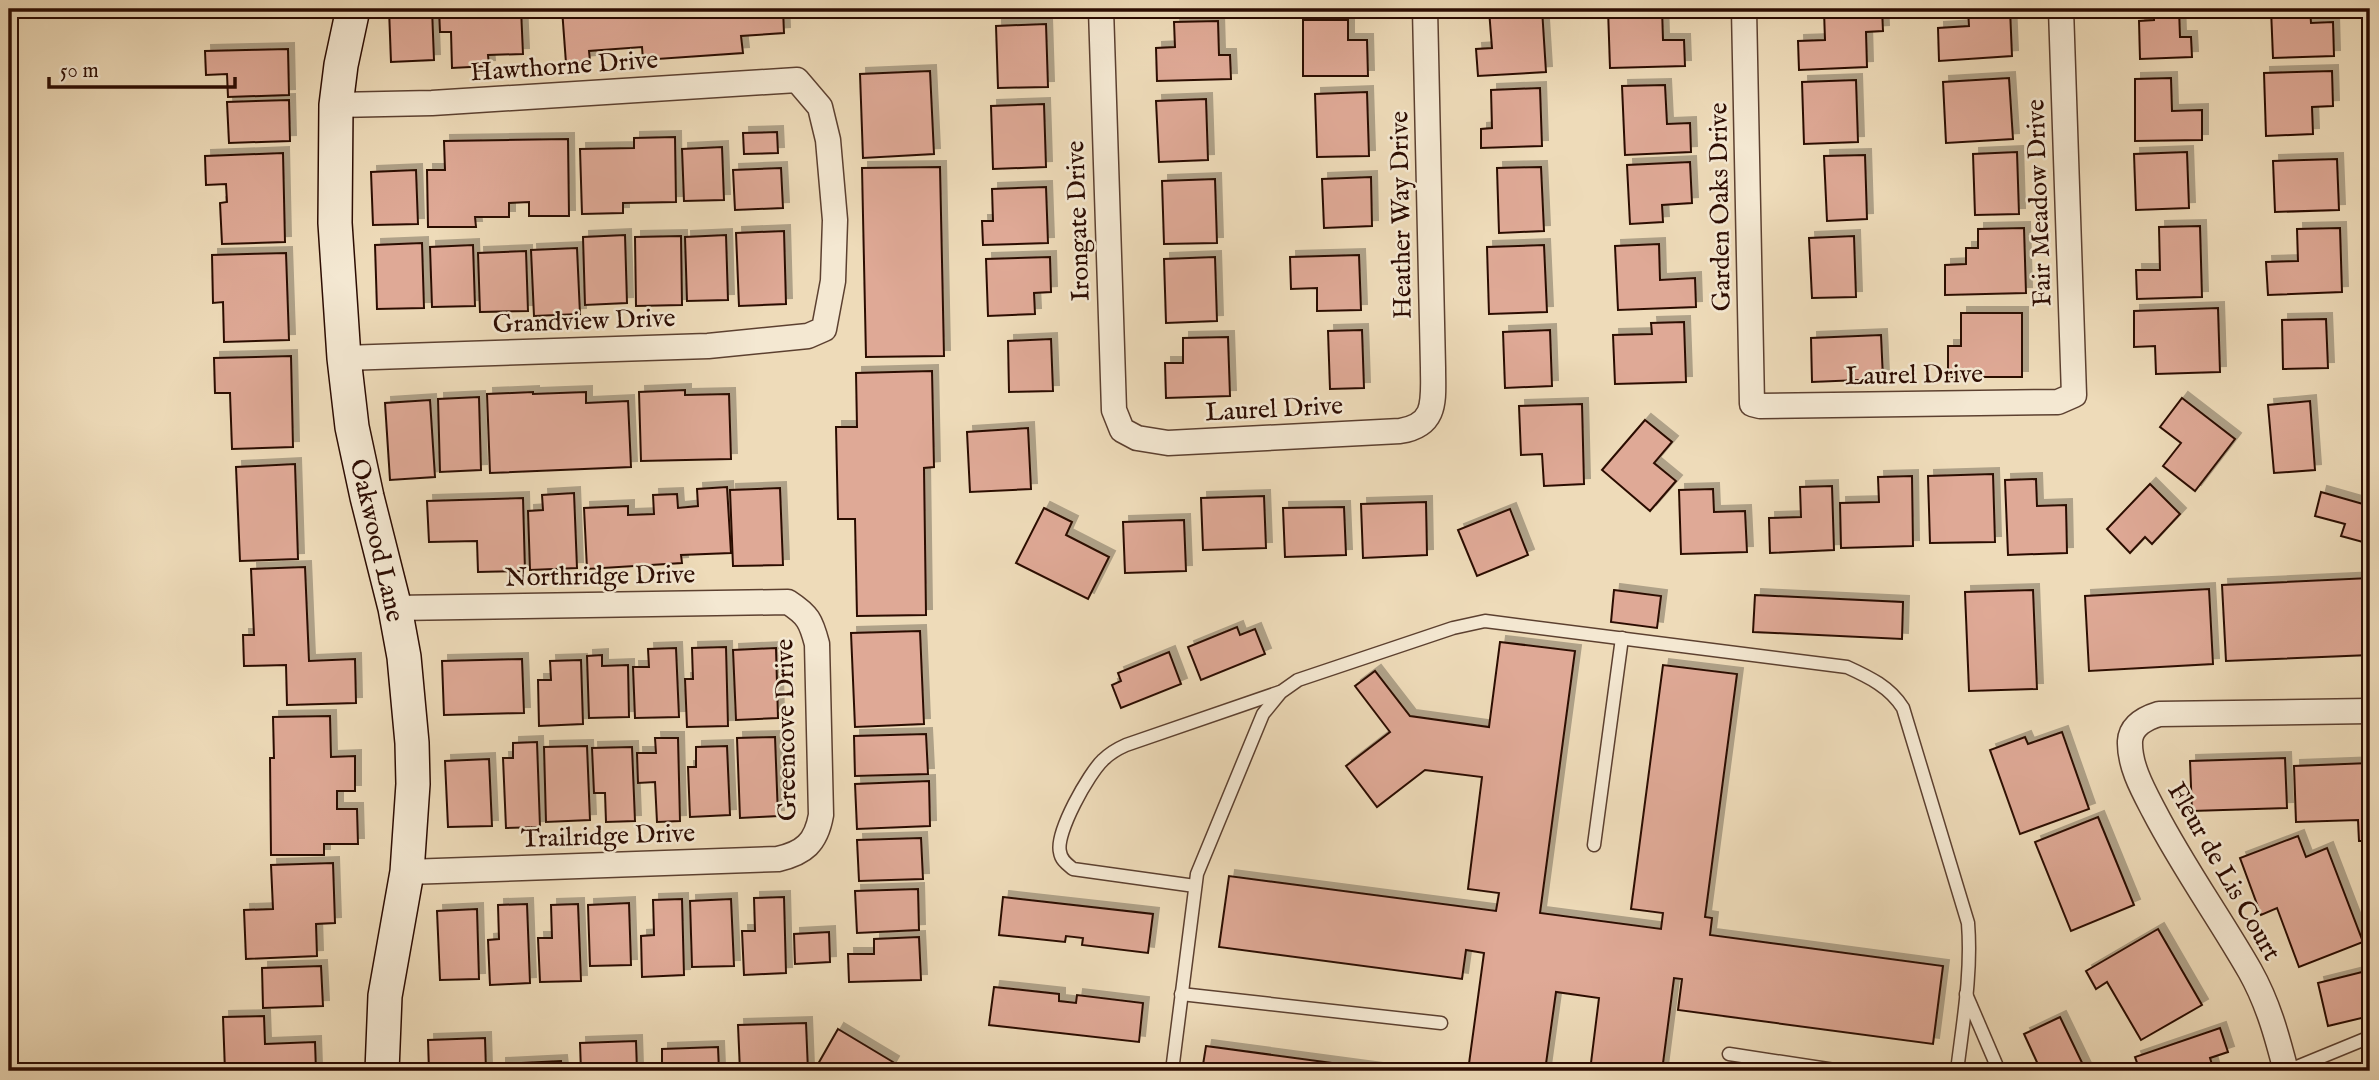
<svg xmlns="http://www.w3.org/2000/svg" width="2379" height="1080" viewBox="0 0 2379 1080" font-family="'IM FELL English',serif">
  <style>
    .building { fill: #dfa996; stroke: #2c0c02; stroke-width: 2; filter: url(#shadow) }
    .lines { fill: none; stroke-linecap: round; stroke-linejoin: round }
    .lane-casing { stroke: #5c4030; stroke-width: 15 }
    .street-casing { stroke: #5c4030; stroke-width: 27 }
    .secondary-casing { stroke: #2c0c02; stroke-width: 36 }
    .lane { stroke: #f4e8d2; stroke-width: 12 }
    .street { stroke: #f4e8d2; stroke-width: 24 }
    .secondary { stroke: #f4e8d2; stroke-width: 33 }
    .labels { text-anchor: middle; stroke-width: 5; stroke-linejoin: round; paint-order: stroke }
    .street-label { font-size: 26px; fill: #2c0c02; stroke: #f4e8d2 }
  </style>
  <defs>
    <filter id="shadow"><feDropShadow dx="6" dy="-6" stdDeviation="0" flood-color="#0004"/></filter>
  </defs>
  <rect width="100%" height="100%" fill="#eedbb9"/>
  <filter id="stains"><feTurbulence type="fractalNoise" baseFrequency=".00286" numOctaves="4"/><feColorMatrix values="0 0 0 0 .2 0 0 0 0 .09 0 0 0 0 .02 0 0 0 .5 -.17"/></filter>
  <radialGradient id="worn" r=".72"><stop offset=".6" stop-color="#630" stop-opacity="0"/><stop offset="1" stop-color="#630" stop-opacity=".3"/></radialGradient>
  <g class="building">
    <path d="M389,9H432L434,60L391,62Z"/>
    <path d="M439,9H521L523,54L488,55L489,66L452,68L451,32H440Z"/>
    <path d="M562,9H783L784,33L741,36L743,53L643,60L642,47L589,51L590,61L566,63Z"/>
    <path d="M809,9H840L841,15L809,16Z"/>
    <path d="M1542,9L1546,72L1478,76L1476,49L1492,48L1489,10Z"/>
    <path d="M1608,9H1662L1663,40H1684L1685,66L1610,68Z"/>
    <path d="M1882,9L1883,31L1866,32L1867,67L1799,70L1798,41L1825,40L1824,11Z"/>
    <path d="M1968,9H2010L2012,56L1939,61L1938,28L1969,26Z"/>
    <path d="M2154,9H2179L2180,37H2191L2192,57L2140,59L2139,21L2154,20Z"/>
    <path d="M2271,9H2310L2311,23L2333,22L2334,56L2273,58Z"/>
    <path d="M1303,20H1348V40H1367L1368,76H1303Z"/>
    <path d="M1218,21L1219,55H1230L1231,79L1157,81L1156,48L1175,47L1174,22Z"/>
    <path d="M1046,24L1048,87L998,88L996,26Z"/>
    <path d="M288,49L289,95L228,97L227,74L206,75L205,51Z"/>
    <path d="M930,71L934,154L863,158L860,74Z"/>
    <path d="M2332,71L2333,106L2312,107L2313,134L2266,136L2264,73Z"/>
    <path d="M2009,78L2013,139L1946,143L1943,82Z"/>
    <path d="M2171,78L2172,111L2202,110V140L2135,141V79Z"/>
    <path d="M1856,80L1858,142L1804,144L1802,82Z"/>
    <path d="M1665,85L1667,124L1690,123L1691,152L1625,155L1622,86Z"/>
    <path d="M1540,88L1542,146L1481,148V129L1492,128L1491,90Z"/>
    <path d="M1367,92L1369,156L1317,157L1315,94Z"/>
    <path d="M1206,99L1208,160L1159,162L1156,101Z"/>
    <path d="M289,100L290,141L229,143L227,102Z"/>
    <path d="M1044,104L1046,167L993,169L991,106Z"/>
    <path d="M777,132L778,153L744,154L743,133Z"/>
    <path d="M675,137L676,202L623,203V213L582,214L580,149L634,148V138Z"/>
    <path d="M568,139L569,216H529V202L509,203V217H475L476,227H428L427,170H445L444,141Z"/>
    <path d="M722,147L724,200L684,201L682,149Z"/>
    <path d="M2017,152L2019,214L1975,215L1973,154Z"/>
    <path d="M2187,152L2189,208L2136,210L2134,154Z"/>
    <path d="M283,153L285,242L222,244L220,203L227,202L226,184L206,185L205,156Z"/>
    <path d="M1865,155L1867,219L1827,221L1824,156Z"/>
    <path d="M2337,159L2339,210L2275,212L2273,161Z"/>
    <path d="M1690,162L1692,203L1662,205L1663,222L1630,224L1627,165Z"/>
    <path d="M940,167L944,356L866,357L862,168Z"/>
    <path d="M1541,167L1544,231L1499,233L1497,168Z"/>
    <path d="M781,168L783,208L735,210L733,170Z"/>
    <path d="M416,170L418,224L373,225L371,172Z"/>
    <path d="M1371,177L1372,226L1324,228L1322,179Z"/>
    <path d="M1215,179L1217,243L1164,244L1162,181Z"/>
    <path d="M1046,187L1048,243L983,245L982,221H993L992,189Z"/>
    <path d="M2200,226L2202,297L2137,299L2136,270H2160L2159,227Z"/>
    <path d="M2024,228L2026,293L1945,295V265L1966,264V248H1978V229Z"/>
    <path d="M2340,228L2342,292L2268,295L2266,262L2298,261L2297,229Z"/>
    <path d="M784,231L786,304L739,306L736,233Z"/>
    <path d="M625,235L627,303L585,305L583,237Z"/>
    <path d="M726,235L728,300L687,301L685,237Z"/>
    <path d="M681,236L682,305L636,306L635,237Z"/>
    <path d="M1854,236L1856,297L1812,298L1809,238Z"/>
    <path d="M422,243L424,308L377,309L375,245Z"/>
    <path d="M1659,244L1660,280L1695,278L1696,307L1618,310L1615,246Z"/>
    <path d="M473,245L475,306L432,307L430,247Z"/>
    <path d="M1544,245L1547,312L1489,314L1487,247Z"/>
    <path d="M577,248L580,314L534,316L531,250Z"/>
    <path d="M526,251L528,311L480,312L478,253Z"/>
    <path d="M286,253L289,340L224,342L223,302L213,303L212,255Z"/>
    <path d="M1359,255L1361,310L1317,311V288L1291,289L1290,257Z"/>
    <path d="M1050,257L1051,292L1034,293L1035,314L988,316L986,259Z"/>
    <path d="M1215,257L1217,321L1166,323L1164,259Z"/>
    <path d="M2218,308L2220,372L2156,374L2155,346L2134,347V311Z"/>
    <path d="M1961,313H2022V377H1948V346H1961Z"/>
    <path d="M2326,319L2328,368L2283,369L2282,320Z"/>
    <path d="M1684,322L1686,382L1615,384L1613,335L1652,334L1651,323Z"/>
    <path d="M1362,330L1364,388L1330,389L1328,331Z"/>
    <path d="M1550,330L1552,386L1505,388L1503,332Z"/>
    <path d="M1881,335L1883,379L1812,382L1811,338Z"/>
    <path d="M1228,337L1230,396L1166,398L1165,363H1183V338Z"/>
    <path d="M1051,339L1053,391L1009,392L1008,341Z"/>
    <path d="M291,356L293,447L232,449L230,393H215L214,358Z"/>
    <path d="M932,371L934,467L924,468L926,615L857,616L855,519H838L836,427H857L856,373Z"/>
    <path d="M685,390V395L729,394L731,459L641,461L639,392Z"/>
    <path d="M533,392V394L586,392V403L628,401L631,467L490,473L487,394Z"/>
    <path d="M479,397L481,470L440,472L438,399Z"/>
    <path d="M2182,398L2235,439L2195,491L2163,466L2181,443L2160,427Z"/>
    <path d="M430,400L435,477L390,480L385,403Z"/>
    <path d="M2310,401L2315,470L2274,473L2268,405Z"/>
    <path d="M1582,404L1584,484L1544,486L1542,454L1521,455L1519,406Z"/>
    <path d="M1645,420L1672,442L1654,463L1676,481L1650,511L1602,470Z"/>
    <path d="M1028,428L1031,489L970,492L967,432Z"/>
    <path d="M295,464L298,559L240,561L236,467Z"/>
    <path d="M1993,474L1995,542L1930,543L1928,476Z"/>
    <path d="M1912,476L1913,546L1841,548L1840,503L1879,502L1878,477Z"/>
    <path d="M2036,479L2037,506L2066,505L2067,553L2008,555L2005,480Z"/>
    <path d="M2150,484L2180,514L2152,544L2145,537L2130,553L2107,529Z"/>
    <path d="M1832,486L1834,550L1770,553L1769,518L1801,517L1800,487Z"/>
    <path d="M727,487L731,553L681,555L682,563L587,569L584,508L628,506V515L654,514L653,495L677,494L678,508L698,506L697,489Z"/>
    <path d="M780,488L783,565L733,566L730,490Z"/>
    <path d="M1713,489L1714,512L1745,511L1747,552L1681,554L1679,490Z"/>
    <path d="M2321,492L2370,506V544L2341,536L2345,524L2315,516Z"/>
    <path d="M574,493L577,568L530,570L528,511L543,510L542,495Z"/>
    <path d="M1264,496L1266,548L1203,550L1201,498Z"/>
    <path d="M523,498L525,571L478,572L477,541L429,542L427,501Z"/>
    <path d="M1426,502L1427,555L1363,558L1361,504Z"/>
    <path d="M1344,507L1346,555L1285,557L1283,508Z"/>
    <path d="M1044,508L1072,522L1066,535L1109,557L1088,599L1016,563Z"/>
    <path d="M1510,509L1528,555L1477,576L1458,530Z"/>
    <path d="M1184,520L1186,571L1125,573L1123,522Z"/>
    <path d="M305,567L309,661L355,659L356,703L287,705L286,665L244,666L243,635H254L251,569Z"/>
    <path d="M2370,578V655L2226,661L2222,585Z"/>
    <path d="M2209,589L2213,664L2089,671L2085,596Z"/>
    <path d="M1614,590L1661,596L1657,628L1611,622Z"/>
    <path d="M2033,590L2037,689L1969,691L1965,592Z"/>
    <path d="M1755,595L1903,602L1902,639L1753,632Z"/>
    <path d="M1237,627L1240,635L1255,629L1265,654L1201,680L1188,647Z"/>
    <path d="M920,631L924,724L855,727L851,633Z"/>
    <path d="M1500,642L1575,651L1540,913L1661,929L1663,913L1631,909L1663,665L1737,674L1705,917L1712,918L1710,935L1943,966L1933,1044L1678,1010L1682,979L1674,978L1662,1071H1590L1599,998L1556,992L1545,1071H1468L1484,953L1466,950L1462,979L1219,947L1229,876L1496,911L1499,893L1468,889L1482,777L1425,770L1377,807L1346,766L1390,732L1355,686L1375,671L1410,716L1489,727Z"/>
    <path d="M726,647L728,726L687,727L685,679H693L692,648Z"/>
    <path d="M676,648L679,717L635,718L633,667H649L648,649Z"/>
    <path d="M776,648L778,718L736,720L733,650Z"/>
    <path d="M1169,652L1181,684L1121,708L1112,685L1121,681L1118,673Z"/>
    <path d="M602,655V666L628,665L629,717L589,718L587,656Z"/>
    <path d="M522,659L524,713L444,715L442,661Z"/>
    <path d="M581,660L583,724L539,726L538,680H551L550,661Z"/>
    <path d="M330,716L331,757L355,756V791H337V809H357L358,844H324V855H271L270,758H274L273,717Z"/>
    <path d="M2062,732L2089,809L2020,834L1990,750L2025,737L2028,744Z"/>
    <path d="M926,734L928,774L855,776L854,736Z"/>
    <path d="M775,737L778,816L740,818L737,738Z"/>
    <path d="M655,738H678L680,821L657,822L655,782L638,783L637,753H656Z"/>
    <path d="M537,742L540,827L506,828L503,758H513V743Z"/>
    <path d="M587,746L590,820L546,822L544,747Z"/>
    <path d="M727,746L730,815L690,817L688,767H696V747Z"/>
    <path d="M632,747L635,821L606,822L605,793H594L592,748Z"/>
    <path d="M2285,758L2287,808L2192,811L2190,761Z"/>
    <path d="M489,759L492,826L448,827L445,761Z"/>
    <path d="M2370,763V841H2359L2358,820L2296,822L2294,766Z"/>
    <path d="M929,781L930,826L857,829L855,784Z"/>
    <path d="M2098,817L2134,905L2071,931L2035,842Z"/>
    <path d="M2298,836L2306,857L2327,848L2363,942L2299,967L2277,908L2261,915L2240,858Z"/>
    <path d="M921,838L923,879L859,881L857,840Z"/>
    <path d="M333,863L335,923L316,924L317,956L246,959L244,910L273,909L271,865Z"/>
    <path d="M918,889L919,930L857,933L855,891Z"/>
    <path d="M784,897L786,973L744,975L742,931H755L754,898Z"/>
    <path d="M1003,897L1153,914L1148,953L1082,945L1083,938L1066,936L1065,942L999,935Z"/>
    <path d="M682,899L684,975L642,977L641,936L654,935L653,900Z"/>
    <path d="M731,899L734,966L692,967L690,901Z"/>
    <path d="M629,903L631,965L590,966L588,905Z"/>
    <path d="M527,904L530,983L490,985L488,940L499,939L498,905Z"/>
    <path d="M578,904L581,981L540,982L538,938H552L551,905Z"/>
    <path d="M477,909L479,979L440,980L437,911Z"/>
    <path d="M2158,929L2202,1005L2141,1040L2107,982L2096,989L2086,971Z"/>
    <path d="M829,932L830,962L795,964L794,934Z"/>
    <path d="M919,937L921,980L849,982L848,954H874V939Z"/>
    <path d="M321,966L323,1006L263,1008L262,968Z"/>
    <path d="M2370,970V1016L2328,1026L2318,983Z"/>
    <path d="M994,987L1059,994V1001L1076,1003L1077,995L1143,1003L1139,1042L989,1025Z"/>
    <path d="M264,1016L265,1044L315,1042L316,1071H225L223,1017Z"/>
    <path d="M2060,1017L2086,1071H2041L2024,1034Z"/>
    <path d="M806,1023L808,1071H740L738,1025Z"/>
    <path d="M2220,1028L2228,1052L2210,1058L2214,1071H2140L2135,1057Z"/>
    <path d="M838,1029L893,1062L888,1071H814Z"/>
    <path d="M485,1038L486,1071H429L428,1040Z"/>
    <path d="M636,1041L637,1071H581L580,1043Z"/>
    <path d="M1206,1046L1392,1071H1202Z"/>
    <path d="M718,1047L719,1071H662V1049Z"/>
    <path d="M561,1061L562,1071H500V1064Z"/>
  </g>
  <g class="lines">
    <g class="lane-casing">
      <g id="lane">
        <path d="M1594,845L1622,638"/>
        <path d="M1195,886L1073,869C1067,864 1061,860 1060,852C1055,833 1089,773 1103,760C1110,753 1117,749 1126,745L1280,692"/>
        <path d="M1181,994L1441,1023"/>
        <path d="M1966,994L1999,1071"/>
        <path d="M1729,1054L1841,1071"/>
        <path d="M1172,1071L1197,874L1263,714L1281,692L1298,680L1453,628L1485,621L1847,667C1869,677 1890,687 1903,708L1968,923C1972,973 1963,1022 1957,1071"/>
        <path d="M2287,1071L2370,1037"/>
      </g>
    </g>
    <g class="street-casing">
      <g id="street">
        <path d="M1101,9L1114,410L1122,430L1137,438L1168,443L1400,431C1438,425 1433,399 1433,368L1425,9"/>
        <path d="M1744,9L1752,404L1760,406L2058,402L2074,395L2061,9"/>
        <path d="M336,105L432,103L797,80L820,107L828,140L835,220L833,281L824,329L808,336L708,346L344,358"/>
        <path d="M395,608L788,602C808,615 811,621 817,644L821,815C816,843 804,853 778,859L407,872"/>
        <path d="M2286,1071C2277,1036 2268,1003 2250,971C2219,917 2183,867 2154,811C2143,790 2129,765 2130,741C2131,725 2146,718 2159,714L2370,711"/>
      </g>
    </g>
    <g class="secondary-casing">
      <path id="secondary" d="M353,9L341,65L336,105L335,223L344,358L352,427L367,497L395,608L404,657L412,743L413,784L407,872L385,996L382,1071"/>
    </g>
    <use href="#lane" class="lane"/>
    <use href="#street" class="street"/>
    <use href="#secondary" class="secondary"/>
  </g>
  <g class="labels">
    <g class="street-label">
      <text transform="translate(564 65) rotate(-4)" y="9">Hawthorne Drive</text>
      <text transform="translate(2038 203) rotate(-92)" y="9">Fair Meadow Drive</text>
      <text transform="translate(1719 207) rotate(-91)" y="9">Garden Oaks Drive</text>
      <text transform="translate(1400 215) rotate(-91)" y="9">Heather Way Drive</text>
      <text transform="translate(1077 221) rotate(-92)" y="9">Irongate Drive</text>
      <text transform="translate(584 320) rotate(-2)" y="9">Grandview Drive</text>
      <text transform="translate(1914 374) rotate(-1)" y="9">Laurel Drive</text>
      <text transform="translate(1274 408) rotate(-3)" y="9">Laurel Drive</text>
      <text transform="translate(378 540) rotate(77)" y="9">Oakwood Lane</text>
      <text transform="translate(600 575) rotate(-1)" y="9">Northridge Drive</text>
      <text transform="translate(785 730) rotate(-91)" y="9">Greencove Drive</text>
      <text transform="translate(608 835) rotate(-2)" y="9">Trailridge Drive</text>
      <text transform="translate(2225 871) rotate(60)" y="9">Fleur de Lis Court</text>
    </g>
  </g>
  <rect width="2379" height="1080" fill="none" stroke="#eedbb9" stroke-width="35"/>
  <rect x="10" y="10" width="2358" height="1059" fill="none" stroke="#2c0c02" stroke-width="3.5"/>
  <rect x="18" y="18" width="2344" height="1045" fill="none" stroke="#2c0c02" stroke-width="2"/>
  <path d="M49 77v10h186v-10" fill="none" stroke="#2c0c02" stroke-width="3.5"/>
  <text x="60" y="77" font-size="21" fill="#2c0c02" stroke="#f4e8d2" stroke-width="5" paint-order="stroke">50 m</text>
  <rect width="100%" height="100%" filter="url(#stains)"/>
  <rect width="100%" height="100%" fill="url(#worn)"/>
</svg>
